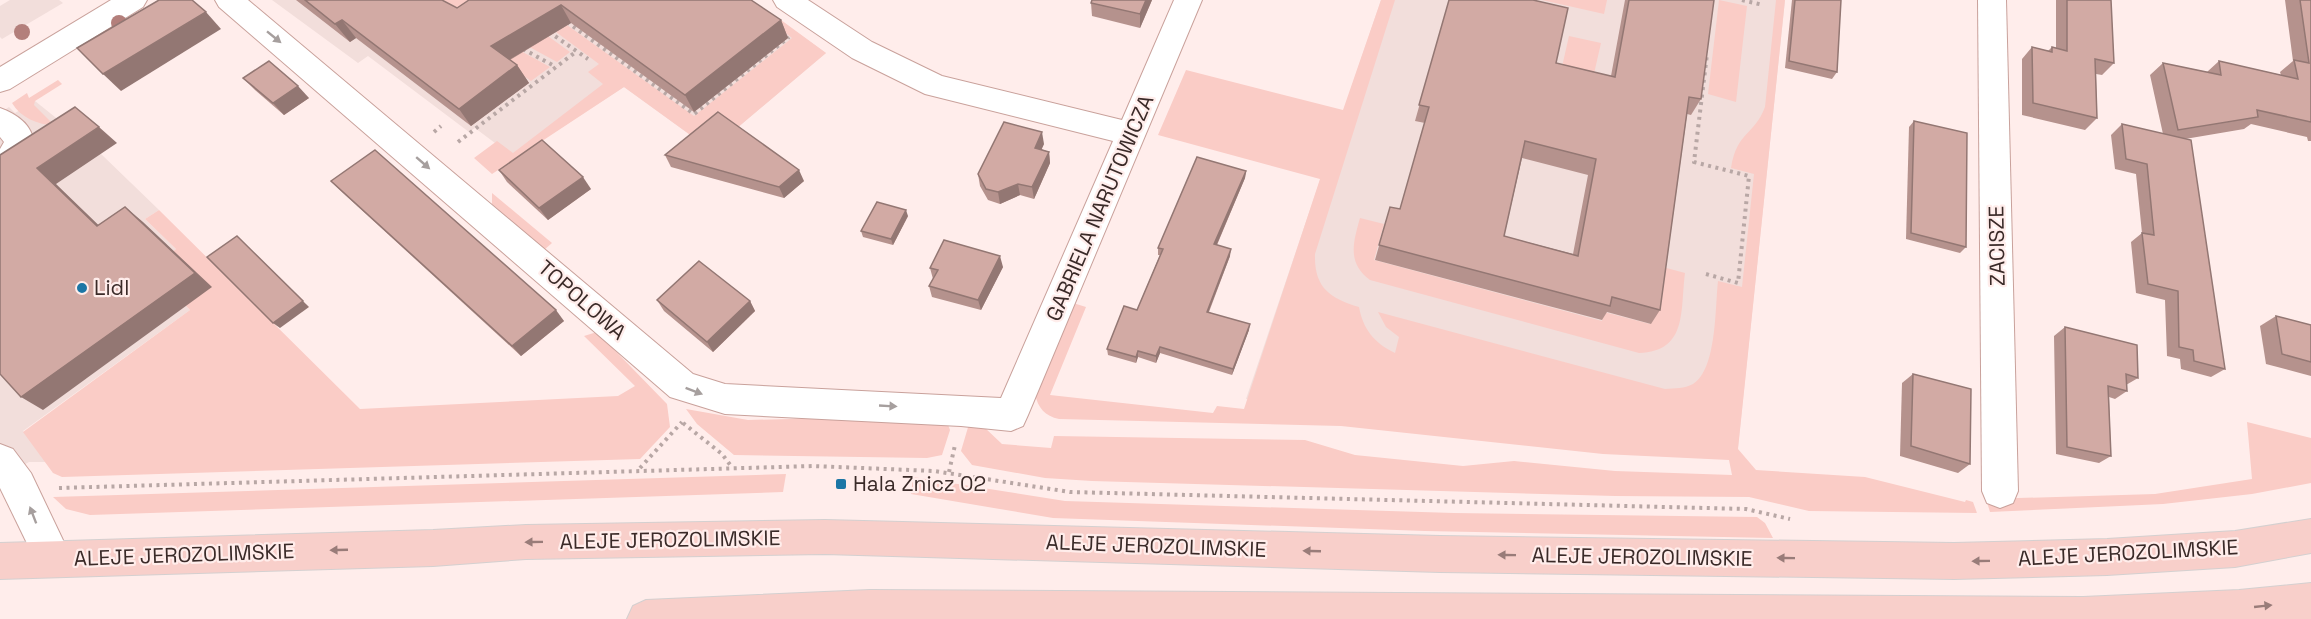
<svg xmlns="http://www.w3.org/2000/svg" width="2311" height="619" viewBox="0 0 2311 619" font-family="'Space Grotesk',sans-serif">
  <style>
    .built { fill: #f2dedb }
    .green { fill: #faccc6 }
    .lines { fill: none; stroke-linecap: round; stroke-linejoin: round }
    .minor-casing { stroke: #c9a19b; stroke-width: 2 }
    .major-casing { stroke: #d4d0d0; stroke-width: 2 }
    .path { stroke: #b8a7a5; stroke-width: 4; stroke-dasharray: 3 4.5; stroke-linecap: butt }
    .minor { fill: #fff; fill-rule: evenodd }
    .major { fill: #f8cfca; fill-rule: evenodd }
    .tree { fill: #b37f7b }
    .wall { fill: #b5928d; fill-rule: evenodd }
    .shaded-wall { fill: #937773 }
    .building { fill: #d2aaa4; stroke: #937773; stroke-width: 1.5; fill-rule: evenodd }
    .oneway { fill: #a69f9e }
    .oneway2 { fill: #997c79 }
    .poi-dot { fill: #1c76a5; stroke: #ffedeb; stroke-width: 2 }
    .labels { text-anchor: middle; stroke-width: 4.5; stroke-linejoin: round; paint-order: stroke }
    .street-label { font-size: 21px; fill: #3a2a28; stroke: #ffedeb }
    .poi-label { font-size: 21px; fill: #3a2a28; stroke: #ffedeb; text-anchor: start }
  </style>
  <rect width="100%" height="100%" fill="#ffedeb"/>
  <g class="built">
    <path d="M10,0H59L63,3L2,39L0,37V6Z"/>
    <path d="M272,0H752L826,53L711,150L624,87L515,158L475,128L469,132L368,56L358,63Z"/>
    <path d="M1381,0H1785L1738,447L1246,399Z"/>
    <path d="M35,101L101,154L159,210L145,219L176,249L150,269L190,310L23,431L46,462H29L0,478V113L9,107L15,113Z"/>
  </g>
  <g class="green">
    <path d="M443,0H491L523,18L570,52L557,62Z"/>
    <path d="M1381,0H1395L1315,254C1314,288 1330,298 1359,307C1363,329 1374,343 1395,353L1399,337L1386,327L1378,312L1665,389C1675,388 1684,389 1693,384C1717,369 1715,308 1718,281L1742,287L1754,174L1731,168C1737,131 1754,136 1765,107L1776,0H1785L1738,449L1756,470L1865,477L1965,502L1966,500L1973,502L1977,513L1809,511L1749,497L1615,496L1092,481L1045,478L972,465L961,451L969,424L984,427L1002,444L1051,448L1054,436L1305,440L1355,455L1463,466L1514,461L1615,471L1732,475L1729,460L1603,454L1341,426L1059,419C1045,416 1038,408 1035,394L1073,303L1086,307L1050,395L1213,413L1217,406L1244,409L1320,179L1158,135L1186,70L1343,110Z"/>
    <path d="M1542,0H1607L1604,14Z"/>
    <path d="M1719,0L1747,6L1736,102L1708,94Z"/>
    <path d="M430,1L550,67L531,81L505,63L520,53Z"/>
    <path d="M781,20L826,53L711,150L624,87L492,174L474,158L497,141L513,153L603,84L588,72L599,64L556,32L567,25L694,116L792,38L775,25Z"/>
    <path d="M1569,36L1601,43L1593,78L1561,71Z"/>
    <path d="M58,80L62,84L35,101L34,105L55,126C37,124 21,118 12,103L27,93L29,98Z"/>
    <path d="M492,193L552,243L544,250L492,204Z"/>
    <path d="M159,210L360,409L618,396L635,386L584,336L597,332L667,404L670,427L640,459L62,477L53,473L23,432L190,310L150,269L176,249L145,219Z"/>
    <path d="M1360,218L1384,224L1374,260L1602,321L1604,312L1650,324L1659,266L1685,273C1680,311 1688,351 1639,353L1370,280C1347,263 1353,243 1360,218Z"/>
    <path d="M686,409L748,420L829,418L947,422L950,430L942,455L927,458L734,455L697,424Z"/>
    <path d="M2247,422L2311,438V483L2252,494L2163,504L1990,512L1986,499L2155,494L2252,479Z"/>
    <path d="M786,474L783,492L90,515L66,509L53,497Z"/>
    <path d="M913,477L1065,501L1454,513L1757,517L1765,523L1773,538L1425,531L1053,518L911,494Z"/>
  </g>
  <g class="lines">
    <g class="minor-casing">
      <g id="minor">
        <path d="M111,0H147L143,7L10,89L0,92V67Z"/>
        <path d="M215,0H248L693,374L725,384L1001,398L1113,141L925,94L852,58L777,7L773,0H808L872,42L942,76L1122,120L1174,0H1202L1028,415L1023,426L1011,431L961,426L725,414L670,397L219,7Z"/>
        <path d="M1978,0H2006L2018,491L2013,503L2000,508L1987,503L1982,491Z"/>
        <path d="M0,108C17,114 32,125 34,143C25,160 19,172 0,178V149L4,142L0,137Z"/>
        <path d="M0,444L13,449L31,473L72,559L67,572L54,577L41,572L0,488Z"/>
      </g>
    </g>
    <g class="major-casing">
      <g id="major">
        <path d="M2311,519V553L2235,567L2107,575L1954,579L1440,572L825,554L526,559L433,566L0,579V543L433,530L526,525L825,520L1440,536L1954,543L2107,539L2235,531Z"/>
        <path d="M2311,583V619H627L633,606L646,600L870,590L2083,597L2239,590Z"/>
      </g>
    </g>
    <g class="path">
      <path d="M1742,0L1763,5"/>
      <path d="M567,22L694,114L789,37"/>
      <path d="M549,32L588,59"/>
      <path d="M523,49L556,67"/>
      <path d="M434,132L441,126"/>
      <path d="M458,142L577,51"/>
      <path d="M1706,274L1738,283L1749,176L1694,162L1707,54"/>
      <path d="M683,423L722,454L731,466"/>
      <path d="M640,468L682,422"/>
      <path d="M949,472L955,445"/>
      <path d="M59,488L813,466L934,471L1070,492L1746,509L1790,519"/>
    </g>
    <use href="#minor" class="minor"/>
    <use href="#major" class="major"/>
  </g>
  <g class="tree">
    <circle cx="119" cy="23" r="8"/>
    <circle cx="22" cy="32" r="8"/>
  </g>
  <g class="wall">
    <path d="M296,0H442L457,8L469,0L781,20L788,38L694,112L571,23L510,60L517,65L529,83L471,126L356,38L350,42Z"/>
    <path d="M1152,0L1140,28L1092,16L1091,3Z"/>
    <path d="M1449,0L1556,63L1611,76L1625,0H1714L1701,99L1691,115L1687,114L1660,310L1651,324L1607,312L1602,320L1375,260L1390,207L1400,209L1425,123L1415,121ZM1522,158L1588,175L1573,254L1504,236Z"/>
    <path d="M1792,0H1841L1837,72L1832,79L1785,68Z"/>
    <path d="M2056,0H2111L2114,63L2102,75L2096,74L2097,118L2085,130L2022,115V59L2032,47L2048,51L2052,47L2056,48Z"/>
    <path d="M2285,0H2311V141H2308L2307,137L2251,124L2244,129L2185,139L2225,369L2211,377L2181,369L2180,359L2167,356L2165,300L2136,293L2131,242L2142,233L2136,174L2115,169L2111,135L2122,124L2163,134L2150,75L2163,63L2207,72L2219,61L2281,75L2280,72L2293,61Z"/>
    <path d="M243,78L309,98L284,115L255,90Z"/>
    <path d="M1914,121L1966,247L1960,253L1906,239L1909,127Z"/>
    <path d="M1044,144L1041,149L1049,152L1050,163L1034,199L1020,195L1000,204L988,200L980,186L978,174Z"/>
    <path d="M665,155L804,181L784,198L671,167Z"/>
    <path d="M499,170L591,189L548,220L507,182Z"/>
    <path d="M1246,171L1245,178L1217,245L1230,256L1209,312L1249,330L1232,375L1160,353L1156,363L1138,357L1136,363L1108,355L1107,349L1137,310L1160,255H1158V248Z"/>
    <path d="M331,181L564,321L521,356L342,192Z"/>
    <path d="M908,216L893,245L863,237L861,231Z"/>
    <path d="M1003,267L981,310L932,297L929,286L933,279L930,268Z"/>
    <path d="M657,300L750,301L755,311L713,352L664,311Z"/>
    <path d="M2276,316L2311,325V376L2266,364L2260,326Z"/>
    <path d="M2065,327L2138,378L2126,385L2127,391L2115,399L2109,397L2111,456L2099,463L2056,454L2054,336Z"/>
    <path d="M1913,374L1970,464L1958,473L1900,456L1902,383Z"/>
  </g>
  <g class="shaded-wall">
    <path d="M1146,0H1152L1140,28V14Z"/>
    <path d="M561,5L571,23L502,64L491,46Z"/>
    <path d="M206,12L221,29L121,91L103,74Z"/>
    <path d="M342,20L356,38L350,42L335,24Z"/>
    <path d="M781,20L788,38L694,112L685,95Z"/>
    <path d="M517,65L529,83L471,126L459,109Z"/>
    <path d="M298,86L309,98L284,115L273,103Z"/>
    <path d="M99,127L117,143L56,184L115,241L97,226L37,168Z"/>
    <path d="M1042,132L1044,144L1037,160L1035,148Z"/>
    <path d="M1049,152L1050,163L1034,199L1032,187Z"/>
    <path d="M799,170L804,181L784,198L779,187Z"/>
    <path d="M1246,171L1245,178L1214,251V244Z"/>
    <path d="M583,177L591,189L548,220L539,208Z"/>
    <path d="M1018,184L1020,195L1000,204L998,192Z"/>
    <path d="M125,207L143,222L212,287L43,410L21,397Z"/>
    <path d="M906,210L908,216L893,245L891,239Z"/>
    <path d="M237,236L309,307L280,328L273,323Z"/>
    <path d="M1231,249L1230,256L1206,318L1207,312Z"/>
    <path d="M1000,256L1003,267L981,310L978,300Z"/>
    <path d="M750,301L755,311L713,352L707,342Z"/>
    <path d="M556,310L564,321L521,356L512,346Z"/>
    <path d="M1250,324L1249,330L1232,375L1233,369Z"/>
    <path d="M1160,347V353L1156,363V356Z"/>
    <path d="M1138,351V357L1136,363V357Z"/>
  </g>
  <g class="building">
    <path d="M159,0H192L206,12L103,74L77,48Z"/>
    <path d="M305,0H442L457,8L469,0H751L781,20L685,95L561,5L491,46L517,65L459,109L342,20L335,24Z"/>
    <path d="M1092,0H1146L1140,14L1091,3Z"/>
    <path d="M1449,0H1533L1568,8L1556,63L1615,77L1629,0H1714L1701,99L1689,97L1660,310L1612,297L1610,306L1379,245L1390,207L1400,209L1429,107L1419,105ZM1525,141L1596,159L1578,256L1504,236Z"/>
    <path d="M1795,0H1841L1837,72L1789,61Z"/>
    <path d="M2067,0H2111L2114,63L2095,59L2097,118L2033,103L2032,47L2052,52V47L2067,51Z"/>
    <path d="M2300,0H2311V122L2257,110L2258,117L2178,130L2163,63L2221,75L2219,61L2298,79L2294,60L2309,63Z"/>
    <path d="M269,61L298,86L273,103L243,78Z"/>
    <path d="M75,107L99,127L37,168L97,226L125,207L195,273L21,397L0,374V155Z"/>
    <path d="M718,112L799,170L779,187L665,155Z"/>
    <path d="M1914,121L1967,133L1966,247L1911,233Z"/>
    <path d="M1004,122L1042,132L1035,148L1049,152L1032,187L1018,184L998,192L986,189L978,174Z"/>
    <path d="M2122,124L2191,140L2225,369L2194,361L2193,350L2179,347L2178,291L2148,284L2142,233L2154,235L2147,164L2126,159Z"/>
    <path d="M542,140L583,177L539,208L499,170Z"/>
    <path d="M375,150L556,310L512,346L331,181Z"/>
    <path d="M1197,157L1246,171L1214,244L1231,249L1207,312L1250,324L1233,369L1160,347L1156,356L1138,351L1136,357L1107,349L1124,306L1137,310L1163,249L1158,248Z"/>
    <path d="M877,202L906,210L891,239L861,231Z"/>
    <path d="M237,236L303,301L273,323L207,257Z"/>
    <path d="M944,240L1000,256L978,300L929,286L938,270L930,268Z"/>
    <path d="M699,261L750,301L707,342L657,300Z"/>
    <path d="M2276,316L2311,325V362L2282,354Z"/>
    <path d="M2065,327L2137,345L2138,378L2126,374L2127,391L2108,386L2111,456L2067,447Z"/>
    <path d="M1913,374L1971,389L1970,464L1911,446Z"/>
  </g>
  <defs><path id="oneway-solid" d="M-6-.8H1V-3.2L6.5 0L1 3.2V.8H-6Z" transform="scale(1.5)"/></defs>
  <g class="oneway">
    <use href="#oneway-solid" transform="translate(274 37) rotate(39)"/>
    <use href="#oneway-solid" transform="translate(423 163) rotate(41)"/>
    <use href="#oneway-solid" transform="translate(694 391) rotate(21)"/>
    <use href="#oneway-solid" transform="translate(888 406) rotate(3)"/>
    <use href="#oneway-solid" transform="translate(33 515) rotate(-111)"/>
  </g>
  <g class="oneway2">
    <use href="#oneway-solid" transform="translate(534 542) rotate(179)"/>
    <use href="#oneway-solid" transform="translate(339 550) rotate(178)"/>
    <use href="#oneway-solid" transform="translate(1312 551) rotate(-178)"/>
    <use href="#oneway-solid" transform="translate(1507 555) rotate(-179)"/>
    <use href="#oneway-solid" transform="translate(1786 558) rotate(-179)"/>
    <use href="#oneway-solid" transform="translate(1981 561) rotate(179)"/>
    <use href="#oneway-solid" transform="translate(2263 606) rotate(-6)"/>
  </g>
  <g class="poi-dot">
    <circle cx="82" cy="288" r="6"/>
    <rect x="835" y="478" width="12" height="12" rx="3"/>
  </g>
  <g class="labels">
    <g class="street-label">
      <text transform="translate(1100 208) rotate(-67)" y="7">GABRIELA NARUTOWICZA</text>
      <text transform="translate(1997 246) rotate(-91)" y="7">ZACISZE</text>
      <text transform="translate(582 300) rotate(41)" y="7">TOPOLOWA</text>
      <text transform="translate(670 540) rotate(-1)" y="7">ALEJE JEROZOLIMSKIE</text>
      <text transform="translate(1156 546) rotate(2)" y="7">ALEJE JEROZOLIMSKIE</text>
      <text transform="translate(2128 553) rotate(-3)" y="7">ALEJE JEROZOLIMSKIE</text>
      <text transform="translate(184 555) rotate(-2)" y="7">ALEJE JEROZOLIMSKIE</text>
      <text transform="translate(1642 557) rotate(1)" y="7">ALEJE JEROZOLIMSKIE</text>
    </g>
    <g class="poi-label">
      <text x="94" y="295">Lidl</text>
      <text x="853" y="491">Hala Znicz 02</text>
    </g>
  </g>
</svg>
